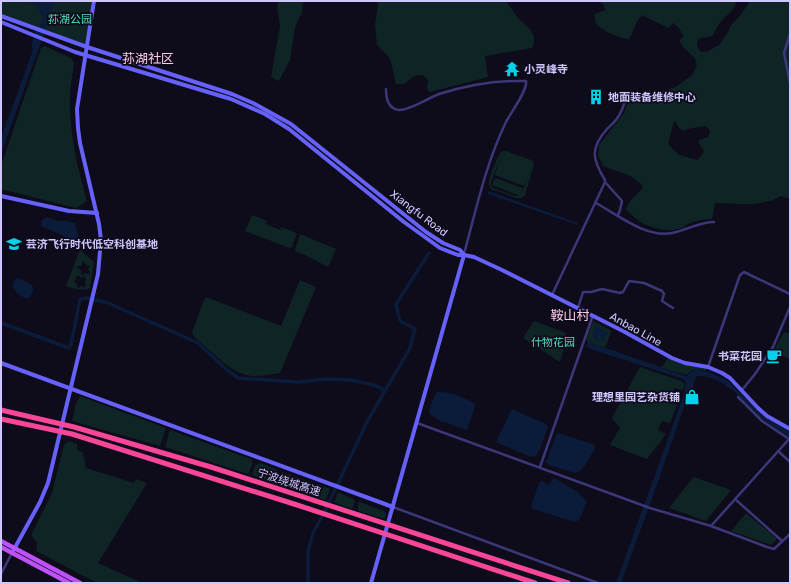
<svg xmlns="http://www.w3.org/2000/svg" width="791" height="584" viewBox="0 0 791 584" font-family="Rubik,'Noto Sans SC',sans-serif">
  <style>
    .green { fill: #0f2525; fill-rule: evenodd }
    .water { fill: #0b1c3a }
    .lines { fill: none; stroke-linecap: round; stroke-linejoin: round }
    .canal { stroke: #0b1c3a; stroke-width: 3.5 }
    .street { stroke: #3b3779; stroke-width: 2.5 }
    .secondary { stroke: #6761fb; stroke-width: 4 }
    .primary { stroke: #be51fa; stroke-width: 4.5 }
    .highway { stroke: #fa4699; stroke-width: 5 }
    .labels { text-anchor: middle; stroke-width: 3.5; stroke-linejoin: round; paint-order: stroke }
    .park-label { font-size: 11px; fill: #57dabb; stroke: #0e0b1b }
    .poi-label { font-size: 11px; font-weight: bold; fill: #cec7fe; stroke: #0e0b1b; text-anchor: start }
    .street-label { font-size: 11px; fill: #cec7fe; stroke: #0e0b1b }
    .quarter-label { font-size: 13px; fill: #fec9ea; stroke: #0e0b1b }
  </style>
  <rect width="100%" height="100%" fill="#0e0b1b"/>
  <g class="green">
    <path d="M1,1H92L86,45L1,14Z"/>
    <path d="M279,1H303L302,12L295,27L290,60L279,81L271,77L280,26L277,7Z"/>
    <path d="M377,1H506L518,18L530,29L534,36V44L532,48L485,56L488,77L430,92L427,89L428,80L423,75C411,75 411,80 403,84C402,84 396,84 396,84L391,62L388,56L377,45L375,25L378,4Z"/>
    <path d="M598,1H737L733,9L721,21L712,36L698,39L697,46L701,52L708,51L719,45L728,32L731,25L739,17L749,3L747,1H790V198H786L781,196C762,208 736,203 715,203L712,219C705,219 696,221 690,223C686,225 683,229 679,229C659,233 638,224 626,209C628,201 638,194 643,187C633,173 617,172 603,166L598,156L599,145L624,113L630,96H635L643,100L650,95L676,87L693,74L697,65L695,58L685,49L679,41L684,36L678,27L673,23L668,28L642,15L638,20L629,39C621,39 600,30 596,23C595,20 595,17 595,14L605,10L604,5ZM674,122H676L679,128L684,131C688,128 700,127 706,126C710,130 711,131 708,137L699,140V144L704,151L698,160L679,155L668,144C670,137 671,130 674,122Z"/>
    <path d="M45,46L71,58L74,63C72,76 70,90 70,103C70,137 78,169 87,201L76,208L1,189V166L41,48Z"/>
    <path d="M502,151H506L531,160L534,164L525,195L521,198H517L491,189C490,186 489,186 489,183C490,176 497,156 502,151ZM501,156L495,175L524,186L532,167L521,195L523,188L495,178L492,185L520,196H515L493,188L491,186V182Z"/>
    <path d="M252,215L267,221L266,224L280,230L281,227L297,233L292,247L290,248L245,231Z"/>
    <path d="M300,234L336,249L328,267L305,255L296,252L295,250Z"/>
    <path d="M80,250L94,262L90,288C83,291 74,289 66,286ZM83,261L86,265L91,266L88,269L90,273L88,274L85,273L83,275L81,274V270L77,268L78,266H81ZM78,275L81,278L84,276L86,279L85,282L86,285L84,287L81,286L79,288L77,287V284L74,282L75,280L77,279L76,277Z"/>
    <path d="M300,280L316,287L280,373C272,374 263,376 255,376C231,376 213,351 195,338L192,333L204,300L206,297L281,326Z"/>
    <path d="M534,321L566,333L567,336L560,362L523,338Z"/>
    <path d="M593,321L610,330L611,332L605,348L588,342L586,339Z"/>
    <path d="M784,332L790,334V359L775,353L774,350Z"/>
    <path d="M668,357L707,368L706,371L694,369L686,375L660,367L661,366H663Z"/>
    <path d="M640,367L681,381L685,384L683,390L674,388L670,403L677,405L670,423L662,421L658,430L666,434L647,459L610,445L620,428L612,418Z"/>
    <path d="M80,396L166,428L160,446L72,421L76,403Z"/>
    <path d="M170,430L251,459L253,463L248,474L165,447Z"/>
    <path d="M69,441L77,444V450L83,453L86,468L134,483L136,479L147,483L98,563L142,583H97L36,551L37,543L32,536V533L52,493L64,445Z"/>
    <path d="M260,463L278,470L273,482L252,475L255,465Z"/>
    <path d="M282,472L330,489L326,500L278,483Z"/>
    <path d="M694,477L731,490L706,521L669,508L691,480Z"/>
    <path d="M338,492L353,499L355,502L352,509L334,502Z"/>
    <path d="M360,502L384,511L386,514L385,519L358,511V503Z"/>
    <path d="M746,513L776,538V540L771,545L731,531Z"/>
  </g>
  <g class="water">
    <path d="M25,1H57L49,13L48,22L1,154V138L33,50C29,42 38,27 43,19L38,8L35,4L27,3Z"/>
    <path d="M488,191L578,223L577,225L488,194Z"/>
    <path d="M47,217L58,221H66L75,223C77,231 78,239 81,247L60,234L43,227L41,226L42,220Z"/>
    <path d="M16,278C23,280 32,283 34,289L29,298L27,299C22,297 12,291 13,285C13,282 15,280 16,278Z"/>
    <path d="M597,326L608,333L605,336V340L603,342H600L602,338L599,337V341L595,340L592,336L595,330L594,327Z"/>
    <path d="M588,342L652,364L653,363L657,366L665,369L686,376L695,369L711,373L728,381L763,416L790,432V437C781,432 772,427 764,420C745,404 725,375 697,376L681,415L658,482L621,583H616L683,397L686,383L683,379L591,349L586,346Z"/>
    <path d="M437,392C450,391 464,397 475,404V407L467,430L440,421L430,414L429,410L432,401Z"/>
    <path d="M511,410H514L546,424L548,427L539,452L534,457L528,456L496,442Z"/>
    <path d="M558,433L595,445V448C590,456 585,470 575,473L548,465L546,462L556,436Z"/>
    <path d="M554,478L578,492L587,502L579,520L575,522L533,509L531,506L539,483L542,481L548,485Z"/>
  </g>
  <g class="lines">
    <g class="canal">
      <path d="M1,323L69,348L71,345L80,299L87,298L108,303L198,343L227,370L238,378L298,382L327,379L351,380L374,385L385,390"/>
      <path d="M308,583V551L313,533L322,517L367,422L410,348L415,329L400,321L396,304L429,253"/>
    </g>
    <g class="street">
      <path d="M790,34L784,53L790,83"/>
      <path d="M386,89C386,99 388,109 399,110C411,110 428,98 439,94C468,85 496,80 526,81C528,90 511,112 506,122C486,163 476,210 464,254"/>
      <path d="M605,182L622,201L620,210L618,215"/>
      <path d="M596,203C618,215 646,238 672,233C687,230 699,222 714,222"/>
      <path d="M552,295L605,182V180C592,159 590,148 607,129C611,125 615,122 618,117C623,110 625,102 627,94"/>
      <path d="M578,308L583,292H591L602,289L620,293L623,292L629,281L644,283L662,291L664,294L662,301L673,308"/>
      <path d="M708,367L740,275L744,272L790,294"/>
      <path d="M742,390L755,374L773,347L790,307"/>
      <path d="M738,397L762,421L789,439"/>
      <path d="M417,423L650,508L711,526L767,547L774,549L790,534"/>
      <path d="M778,451L790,462"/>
      <path d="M540,467L593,315"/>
      <path d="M735,499L782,541"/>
      <path d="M393,507L598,583"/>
      <path d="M711,526L790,438"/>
      <path d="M1,574L12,553"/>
    </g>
    <g class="secondary">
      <path d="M1,16L87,47L232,94L253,103L291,124L426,232L443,243L460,250L464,255"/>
      <path d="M1,22L75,52L231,99L265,114L289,129L404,222L440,248L458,255H464L474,257L502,270L623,331L672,358L685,363L708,367L722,373L730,378L758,408L767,416L790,429"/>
      <path d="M1,196L69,211L97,213"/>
      <path d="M1,363L393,507"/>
      <path d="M12,553L40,502L48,483L98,274L101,240L99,224L80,143L78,128L77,109L94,1"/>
      <path d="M371,583L464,255"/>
    </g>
    <g class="primary">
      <path d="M1,541L80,583"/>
      <path d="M1,547L69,583"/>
    </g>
    <g class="highway">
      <path d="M1,410L74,427L211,467L568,583"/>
      <path d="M1,419L72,434L294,504L535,583"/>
    </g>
  </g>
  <defs>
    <g id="temple-bare" transform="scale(1.2)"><path d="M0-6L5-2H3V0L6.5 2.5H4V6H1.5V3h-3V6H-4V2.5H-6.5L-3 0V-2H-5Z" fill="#06d0ea" stroke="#0e0b1b" stroke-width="2.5" paint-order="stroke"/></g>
    <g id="building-bare" transform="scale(1.2)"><path d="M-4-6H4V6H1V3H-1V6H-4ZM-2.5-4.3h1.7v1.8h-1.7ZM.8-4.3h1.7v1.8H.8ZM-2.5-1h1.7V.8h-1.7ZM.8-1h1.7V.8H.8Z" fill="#06d0ea" stroke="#0e0b1b" stroke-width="2.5" paint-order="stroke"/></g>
    <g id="school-bare" transform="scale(1.2)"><path d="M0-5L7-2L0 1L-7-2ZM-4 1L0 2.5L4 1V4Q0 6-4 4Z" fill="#06d0ea" stroke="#0e0b1b" stroke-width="2.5" paint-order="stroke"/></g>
    <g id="cafe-bare" transform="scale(1.2)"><path d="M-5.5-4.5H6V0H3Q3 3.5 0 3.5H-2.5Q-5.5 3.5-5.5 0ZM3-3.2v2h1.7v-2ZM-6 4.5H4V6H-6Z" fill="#06d0ea" stroke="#0e0b1b" stroke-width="2.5" paint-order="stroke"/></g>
    <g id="shop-bare" transform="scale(1.2)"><path d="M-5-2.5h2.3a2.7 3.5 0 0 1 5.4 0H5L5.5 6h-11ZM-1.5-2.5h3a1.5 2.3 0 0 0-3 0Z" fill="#06d0ea" stroke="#0e0b1b" stroke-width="2.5" paint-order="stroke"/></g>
  </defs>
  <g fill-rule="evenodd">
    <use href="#temple-bare" x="512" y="69"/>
    <use href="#building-bare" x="596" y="97"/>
    <use href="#school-bare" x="14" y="244"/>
    <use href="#cafe-bare" x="774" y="356"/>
    <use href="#shop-bare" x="692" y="397"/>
  </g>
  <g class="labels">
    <g class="park-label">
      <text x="70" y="23">荪湖公园</text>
      <text x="553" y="346">什物花园</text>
    </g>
    <g class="poi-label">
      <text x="524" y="73">小灵峰寺</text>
      <text x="608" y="101">地面装备维修中心</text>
      <text x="26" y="248">芸济飞行时代低空科创基地</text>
      <text x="762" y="360" text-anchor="end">书菜花园</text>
      <text x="680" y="401" text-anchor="end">理想里园艺杂货铺</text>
    </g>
    <g class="street-label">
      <text transform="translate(419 213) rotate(37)" y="4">Xiangfu Road</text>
      <text transform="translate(636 329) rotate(29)" y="4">Anbao Line</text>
      <text transform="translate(289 482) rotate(18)" y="4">宁波绕城高速</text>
    </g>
    <g class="quarter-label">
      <text x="148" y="63">荪湖社区</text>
      <text x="570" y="320">鞍山村</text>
    </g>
  </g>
  <rect width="791" height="584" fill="none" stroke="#cec7fe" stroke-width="4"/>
</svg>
